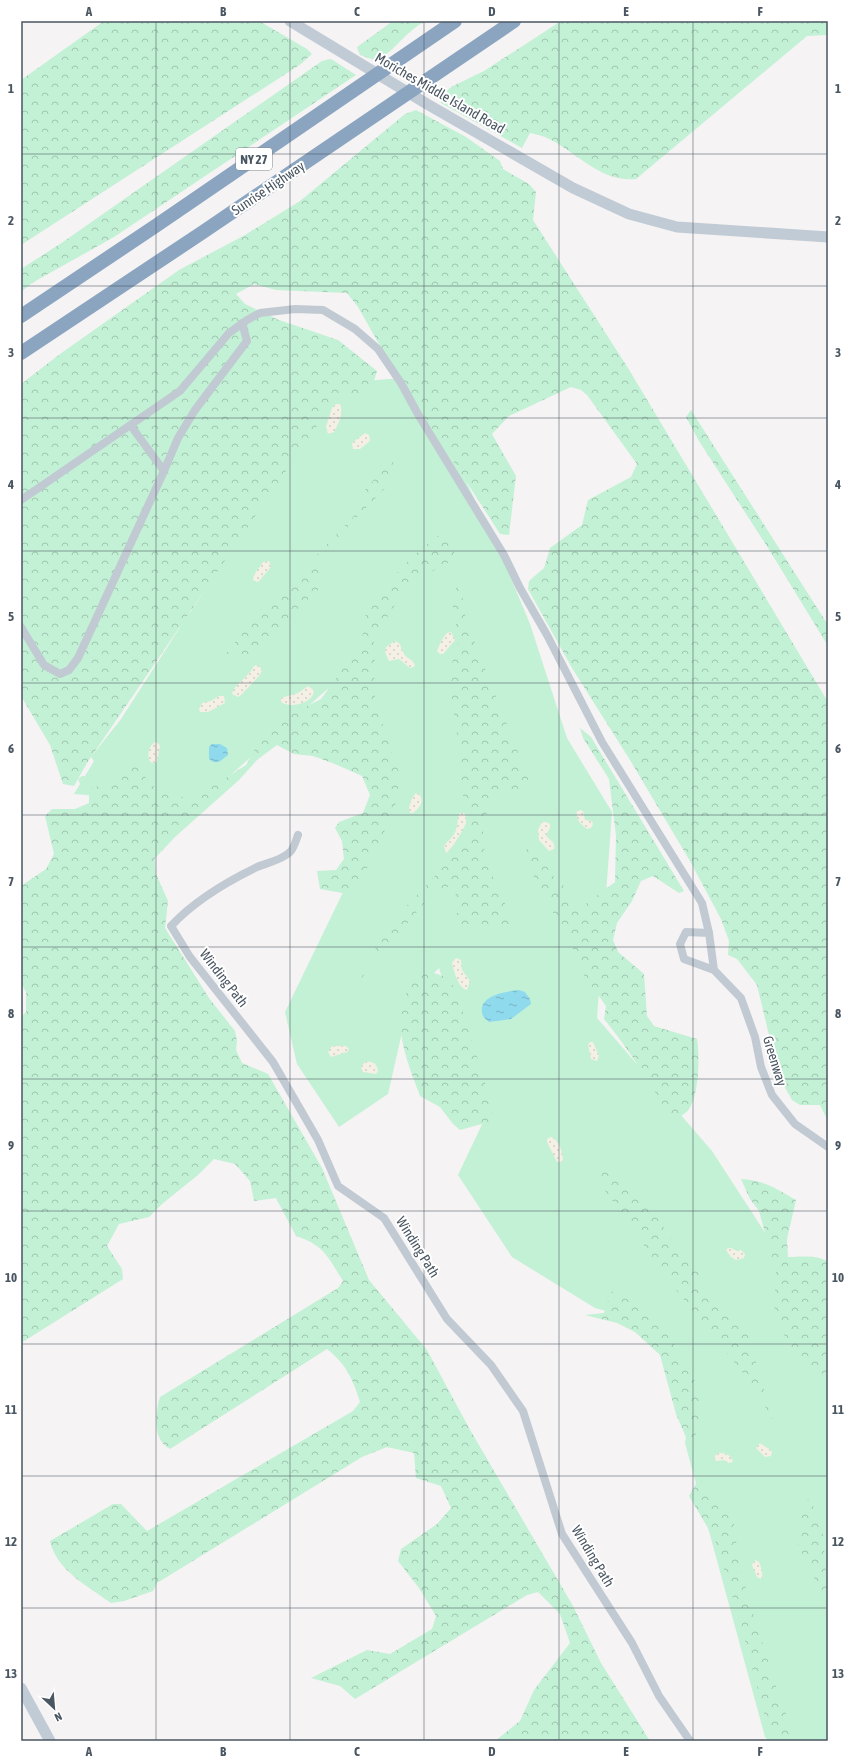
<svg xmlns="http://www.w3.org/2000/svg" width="849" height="1762" viewBox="0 0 849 1762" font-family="'Asap Condensed',sans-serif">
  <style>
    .green { fill: #c3f1d5 }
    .forest { fill: url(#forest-crowns) }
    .sand { fill: url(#sand-dots) }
    .water { fill: url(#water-ripples) }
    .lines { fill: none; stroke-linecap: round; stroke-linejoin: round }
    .street { stroke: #c1cad2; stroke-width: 8 }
    .secondary { stroke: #c1cbd6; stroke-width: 11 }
    .highway { stroke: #8ba5c1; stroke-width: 14 }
    .grid { fill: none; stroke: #4a5661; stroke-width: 1; stroke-opacity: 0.55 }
    .labels { text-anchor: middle; stroke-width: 4; stroke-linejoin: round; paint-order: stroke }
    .shield { fill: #fff; stroke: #808990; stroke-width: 1 }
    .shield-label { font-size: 13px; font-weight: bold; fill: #4a5661 }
    .street-label { font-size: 14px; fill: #4a5661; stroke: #fff }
    .neatline { fill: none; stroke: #4a5661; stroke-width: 1.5 }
    .grid-label { font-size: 13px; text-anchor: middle; font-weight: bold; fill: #4a5661 }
  </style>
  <defs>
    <pattern id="forest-crowns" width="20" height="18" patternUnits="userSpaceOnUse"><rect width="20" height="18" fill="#c3f1d5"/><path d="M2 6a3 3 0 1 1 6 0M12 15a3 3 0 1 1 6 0" fill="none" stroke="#a0c6b0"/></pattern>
    <pattern id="sand-dots" width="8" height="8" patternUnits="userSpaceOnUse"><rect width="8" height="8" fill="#f5f0e5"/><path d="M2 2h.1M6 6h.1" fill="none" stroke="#d4d0c7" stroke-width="1.8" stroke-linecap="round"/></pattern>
    <pattern id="water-ripples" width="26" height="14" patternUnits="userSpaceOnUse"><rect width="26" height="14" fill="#90daee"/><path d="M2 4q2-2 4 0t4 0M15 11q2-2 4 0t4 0" fill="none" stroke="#78b4c4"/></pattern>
  </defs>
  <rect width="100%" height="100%" fill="#f5f3f3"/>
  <path class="green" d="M403,378L434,414L449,454L466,481L502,557L530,624L567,738L612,812L597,1018L712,1151L777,1251L828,1378V1741H769L765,1737L685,1443L694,1394L653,1323L595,1308L512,1257L458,1175L485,1118L439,968L410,997L388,1094L339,1127L297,1064L285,1012L394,787L350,669L198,804L74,794L80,784L78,779L82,776H85L94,761L91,757L121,719L179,629L183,621L192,610L338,383Z"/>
  <g class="forest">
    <path d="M104,21H259L307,49L312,54L301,64L21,245V80Z"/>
    <path d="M393,21H426C407,30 395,50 377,61L360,55L357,47Z"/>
    <path d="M561,21H828V36L827,35L807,36L636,179C600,183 575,150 545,137C540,135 534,134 530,133L522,148L441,103L440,95L453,86L484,71Z"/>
    <path d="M331,59L356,75L114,237L32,283L21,292V269L60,244L322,61Z"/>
    <path d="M416,110L466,137L500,161L503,169L529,184L536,192L533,220L628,368L828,702V1121L820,1105H800L792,1100L783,1084L775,1060L757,985L737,959L728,955L729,941L721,919L690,861L630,760L572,668L528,589L529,581L544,568L550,548L582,525L588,500L631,477L637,464L587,395L581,390L571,387L509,416L492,434L516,476L509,535L500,534L387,358L358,307L347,293L276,290L254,284L236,294L245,304L279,320L338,340L377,371L371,391L340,397L331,400L325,414L87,763L74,786L63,784L50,745L21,696V384L60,354L179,270L245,235L300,201L405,114Z"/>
    <path d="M691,410L828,625V646L770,551L699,441L686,417Z"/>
    <path d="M397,451L385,488L322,554L319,589L249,655L223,658L243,632L354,516L363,492L381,472L388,456Z"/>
    <path d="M440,534L453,541L455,559L414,581L392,609L374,640L375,666L374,689L376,705L399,773L398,798L383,835L364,875L348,894L320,889L317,871L336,870L344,859L342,841L335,828L339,822L363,813L370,795L362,776L335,764L313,756L294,754L277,745L257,760L239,780L175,837L155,858L156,874L168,901L165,928L209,998L235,1031L237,1041L236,1050L242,1063L268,1074L322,1168L369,1280L427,1350L469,1428L573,1606L601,1663L650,1741H495L520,1721L534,1690L570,1643L560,1614L538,1592L527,1595L355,1699L340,1686L311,1678L367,1650L390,1654L432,1629L436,1616L419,1588L398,1561L401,1549L437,1524L451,1508L441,1486L416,1478L414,1453L387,1447L362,1457L157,1583L153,1591L124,1601L111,1603C89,1587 56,1570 50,1541L113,1504H121L147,1531L353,1411L360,1402C353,1379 346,1364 327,1349L170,1449C152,1440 155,1413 160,1397L338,1288L343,1281C328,1257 324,1245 296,1236L276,1198L254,1201L250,1181L235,1164L214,1159L198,1175L162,1204L149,1217L119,1224L107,1246L122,1269L123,1279L21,1343V1017L26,1012V992L21,983V886L46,869L54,854L45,816L52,809H75L89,803V790C104,785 120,771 134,762L147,779L159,792L193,799L246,765L269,725L278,718L290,715L321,699L362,642L364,618L381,590L414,555Z"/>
    <path d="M460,581L466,620L528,778L530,789L522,796L499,793L489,803L483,830L485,859L512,919L508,928L451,925L460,908L453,886L436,889L359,981L371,955L400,913L459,850L468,836L471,814L462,793L458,740L448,676L459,641L451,597Z"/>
    <path d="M580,728L591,737L684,891L679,893L653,876L641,881L632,901L617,923L613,940L618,952L644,974L647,1016L654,1026L697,1039C700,1055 699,1095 689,1109C686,1114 677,1118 672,1122C653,1086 629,1050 604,1019L606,1006L583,974L576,955L526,862L527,840L540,853L551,874L567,889L579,909L615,882L616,836L609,779L583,738Z"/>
    <path d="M429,971L448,978L457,992L493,1108L489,1122L460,1130L453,1124L440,1107L420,1096C408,1063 390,1024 408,989C412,982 423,976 429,971Z"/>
    <path d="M603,1165L645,1201L682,1253L701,1272L700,1288L747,1331L774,1424L758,1392L669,1281L592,1172Z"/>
    <path d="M741,1179C764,1180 777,1189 796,1200L787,1239L788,1257C801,1257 817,1254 828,1262V1378L794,1352L783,1333L776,1317L773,1298L778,1280L759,1211L750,1199Z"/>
    <path d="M611,1291L636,1304L668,1333L699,1389L701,1418L691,1449L676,1414L660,1355L635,1332L617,1323L585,1315L604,1313Z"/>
    <path d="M701,1475L704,1493L721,1505L734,1521L735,1536L743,1577L750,1603L781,1702L793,1730L800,1741H777L766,1721L739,1618L715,1540L689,1496Z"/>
    <path d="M809,1498L822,1524L826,1572L828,1576V1605L798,1546L800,1528L795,1512Z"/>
  </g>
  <g class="sand">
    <path d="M336,404H340C344,412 338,425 334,432L328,434L326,427L332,408Z"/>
    <path d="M365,433L369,435L370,441L360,449H353L352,443Z"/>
    <path d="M269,561L271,567L259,581L257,582L253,580L254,575L263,562Z"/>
    <path d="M451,632L455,640L443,654H440L437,651C439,645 443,637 447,633Z"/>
    <path d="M395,641L400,644C401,647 402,651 404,654C407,659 412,659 415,664L414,667L410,668L399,659L389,661L385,652L386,647Z"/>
    <path d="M257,665L260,667L262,671L259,676L241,695L238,697L232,694C234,684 249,677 254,666Z"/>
    <path d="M308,686L314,690C314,703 290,709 281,702V698L298,693Z"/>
    <path d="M219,696H224L225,703L208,712H200L199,709L202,703L211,701Z"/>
    <path d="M155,742L158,743L160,746L157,762L153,763L150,762C147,754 148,747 155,742Z"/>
    <path d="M416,793L419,794C425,802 420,807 413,813H410C407,808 412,797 416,793Z"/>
    <path d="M580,810L583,811L585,820L592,821L593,824L591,828L587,829C581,824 575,820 577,811Z"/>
    <path d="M460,813H464C466,816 466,819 466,823C464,829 450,852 446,853L444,846C448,840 454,837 456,830C458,824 457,819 460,813Z"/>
    <path d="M542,822H546L550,824V828L546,835C549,841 556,841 554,849L549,851L539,840L538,830Z"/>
    <path d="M456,958L461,960L462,970L470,981L467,990C458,988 454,971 452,963Z"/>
    <path d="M590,1042H593L599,1056L597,1061L591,1059L588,1045Z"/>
    <path d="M332,1046H346L349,1049L347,1052L331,1057L328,1052Z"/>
    <path d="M365,1062C372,1061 377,1063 378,1071L376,1074L363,1072L361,1067Z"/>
    <path d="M550,1137C558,1138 565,1155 562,1162H557L547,1142V1139Z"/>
    <path d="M728,1248H731L737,1251L741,1250L745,1254L744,1258L736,1260L731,1257L726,1250Z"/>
    <path d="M760,1443L772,1451L771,1456L765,1457L756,1448Z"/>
    <path d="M718,1453C725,1453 731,1454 733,1462L729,1463L724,1460L716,1461L714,1457Z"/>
    <path d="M755,1560L759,1562C761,1567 764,1575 761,1579L757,1577L752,1565Z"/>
  </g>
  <g class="water">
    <path d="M212,744H220L227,748L228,755L219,762H213L209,759V747Z"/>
    <path d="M519,990L525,992L530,999L531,1004L511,1019L489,1022C485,1019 482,1016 482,1012C479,995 508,991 519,990Z"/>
  </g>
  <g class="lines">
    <g class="street">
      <path d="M131,426L164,471"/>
      <path d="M21,500L180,391L229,333L247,320L260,313L295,309L323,310L355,329L378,349L401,383L419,416L504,555L520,588L547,635L602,742L702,903L709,933"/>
      <path d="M21,627L44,665L60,674L69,670L78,658L164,471L178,438L195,410L247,341L242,323"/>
      <path d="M298,835C296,840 294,848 290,852C282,860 267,863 257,867C226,882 195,900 171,926L190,957L273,1062L318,1140L338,1186L384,1218L447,1319L491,1365L523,1411L562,1534L632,1643L659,1696L690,1741"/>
      <path d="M714,970L709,933L686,932L680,944L684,959L714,970L741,998L755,1037L761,1067L772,1095L795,1124L828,1147"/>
    </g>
    <g class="secondary">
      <path d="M290,21L427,104L573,188L629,214L677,227L828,237"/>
      <path d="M21,1688L50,1741"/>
    </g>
    <g class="highway">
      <path d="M21,316L157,225L455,21"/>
      <path d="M21,353L203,232L514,21"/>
    </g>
  </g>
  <path class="grid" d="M156,21V1741M290,21V1741M424,21V1741M559,21V1741M693,21V1741M21,154H828M21,286H828M21,418H828M21,551H828M21,683H828M21,815H828M21,947H828M21,1079H828M21,1211H828M21,1344H828M21,1476H828M21,1608H828"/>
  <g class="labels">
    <rect class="shield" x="236" y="148" width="36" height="22" rx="3"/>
    <g class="shield-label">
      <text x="254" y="164">NY 27</text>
    </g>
    <g class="street-label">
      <text transform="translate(440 93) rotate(30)" y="5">Moriches Middle Island Road</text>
      <text transform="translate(268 188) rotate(-34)" y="5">Sunrise Highway</text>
      <text transform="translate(224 978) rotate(52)" y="5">Winding Path</text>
      <text transform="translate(775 1061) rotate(73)" y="5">Greenway</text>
      <text transform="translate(418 1247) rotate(58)" y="5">Winding Path</text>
      <text transform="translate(593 1556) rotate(59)" y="5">Winding Path</text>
    </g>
  </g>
  <rect width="849" height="1762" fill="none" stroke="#ffffff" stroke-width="44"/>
  <g transform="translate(54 1708) rotate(154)" stroke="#ffffff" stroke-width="3" paint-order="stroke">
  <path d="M0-3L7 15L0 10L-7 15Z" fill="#4a5661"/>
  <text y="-6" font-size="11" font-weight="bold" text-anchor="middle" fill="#4a5661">N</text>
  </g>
  <rect x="22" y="22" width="805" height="1718" class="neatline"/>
  <g class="grid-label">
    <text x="89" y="16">A</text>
    <text x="223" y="16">B</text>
    <text x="357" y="16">C</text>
    <text x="492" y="16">D</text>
    <text x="626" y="16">E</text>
    <text x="760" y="16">F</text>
    <text x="11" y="93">1</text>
    <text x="838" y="93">1</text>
    <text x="11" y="225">2</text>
    <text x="838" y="225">2</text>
    <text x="11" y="357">3</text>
    <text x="838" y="357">3</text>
    <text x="11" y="489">4</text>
    <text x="838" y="489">4</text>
    <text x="11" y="621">5</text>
    <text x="838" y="621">5</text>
    <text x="11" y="753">6</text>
    <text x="838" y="753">6</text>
    <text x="11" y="886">7</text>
    <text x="838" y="886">7</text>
    <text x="11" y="1018">8</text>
    <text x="838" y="1018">8</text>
    <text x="11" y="1150">9</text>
    <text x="838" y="1150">9</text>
    <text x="11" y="1282">10</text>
    <text x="838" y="1282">10</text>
    <text x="11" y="1414">11</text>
    <text x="838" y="1414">11</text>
    <text x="11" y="1546">12</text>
    <text x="838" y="1546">12</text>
    <text x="11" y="1678">13</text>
    <text x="838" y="1678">13</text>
    <text x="89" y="1756">A</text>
    <text x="223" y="1756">B</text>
    <text x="357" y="1756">C</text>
    <text x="492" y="1756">D</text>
    <text x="626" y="1756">E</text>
    <text x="760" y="1756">F</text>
  </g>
</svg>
